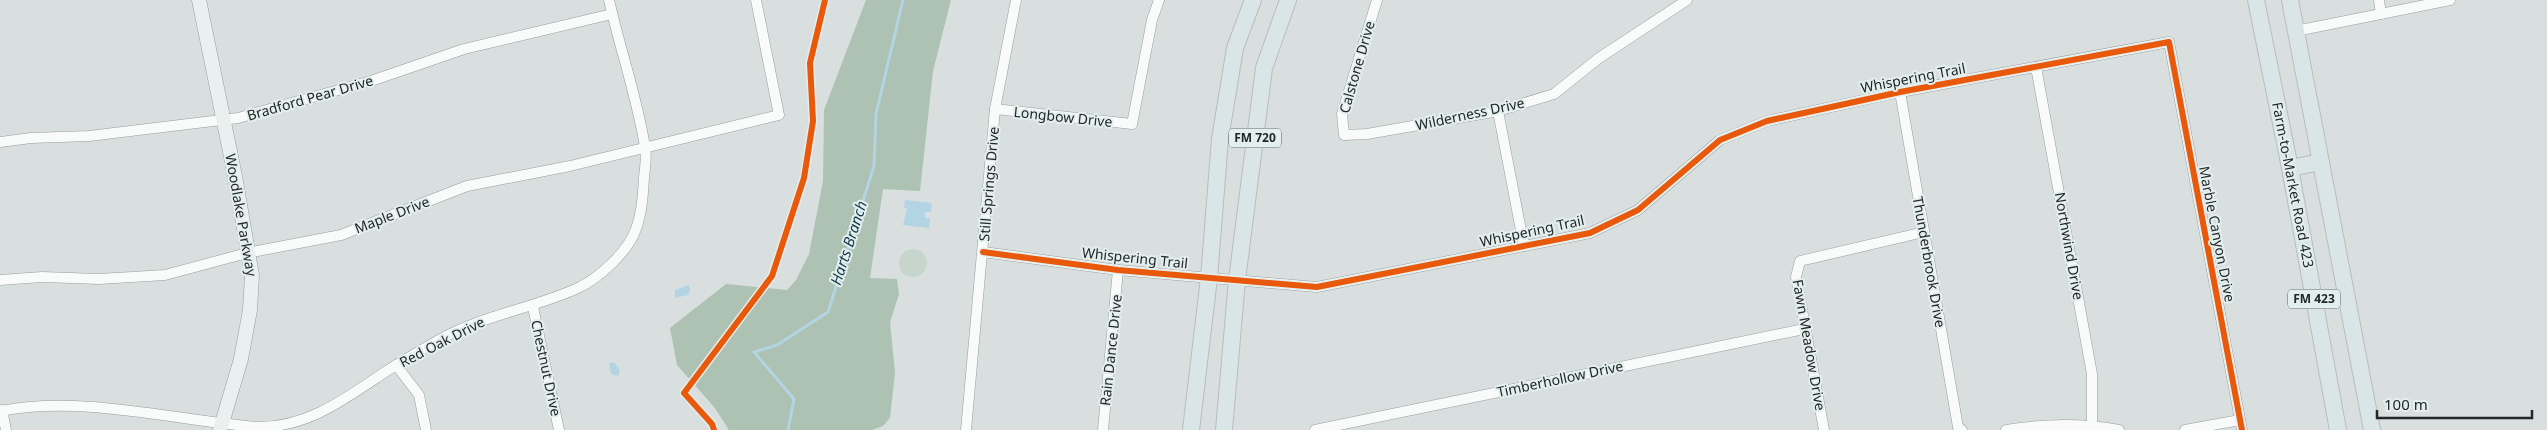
<svg xmlns="http://www.w3.org/2000/svg" width="2547" height="430" viewBox="0 0 2547 430" font-family="'Noto Sans',sans-serif">
  <style>
    .green { fill: #c7d6cc }
    .forest { fill: #adc2b3 }
    .water { fill: #b3d4e2 }
    .lines { fill: none; stroke-linecap: round; stroke-linejoin: round }
    .stream { stroke: #b3d4e2; stroke-width: 3 }
    .street-casing { stroke: #989d9c; stroke-width: 11 }
    .secondary-casing { stroke: #989d9c; stroke-width: 15 }
    .primary-casing { stroke: #b9bcbc; stroke-width: 18 }
    .street { stroke: #f9fafa; stroke-width: 10 }
    .secondary { stroke: #eaeff0; stroke-width: 14 }
    .primary { stroke: #dae5e7; stroke-width: 16 }
    .cycleway-casing { stroke: #e3efee; stroke-width: 9 }
    .cycleway { stroke: #e8590c; stroke-width: 6 }
    .labels { text-anchor: middle; stroke-width: 4; stroke-linejoin: round; paint-order: stroke }
    .shield { fill: #e3efee; stroke: #5d6363; stroke-width: 1 }
    .shield-label { font-size: 12px; font-weight: bold; fill: #232727 }
    .street-label { font-size: 14px; fill: #232727; stroke: #e3efee }
    .water-label { font-size: 15px; font-style: italic; fill: #143949; stroke: #e3efee }
  </style>
  <rect width="100%" height="100%" fill="#d9dfdf"/>
  <circle class="green" cx="913" cy="263" r="14"/>
  <path class="forest" d="M866,0H951L933,71L920,191L883,189L870,278L897,279L899,294L890,322L895,373L890,418L883,426L872,430H729L714,407L677,365L670,328L726,284L787,290L796,280L809,254L823,181L824,110Z"/>
  <g class="water">
    <path d="M905,200L932,203L931,212H925V218H930L929,228L903,225L907,208H904Z"/>
    <path d="M689,285L690,290L688,295L675,298V290Z"/>
    <path d="M611,362L615,363L620,371L618,376L611,374L609,364Z"/>
  </g>
  <g class="lines">
    <path class="stream" d="M788,430L794,399L754,352L777,345L828,312L874,166L876,114L903,0"/>
    <g class="street-casing">
      <g id="street">
        <path d="M1377,0L1342,114L1344,135L1367,134L1498,111L1554,94L1599,58L1687,0"/>
        <path d="M2379,0L2381,14"/>
        <path d="M2296,31L2450,0"/>
        <path d="M2036,67L2092,374V425"/>
        <path d="M1900,92L1958,427L1962,430"/>
        <path d="M995,109L1132,124L1152,20L1159,0"/>
        <path d="M1498,111L1524,246"/>
        <path d="M0,142L31,138L89,136L238,118L371,81L464,49L612,14"/>
        <path d="M983,252L1118,270L1317,287L1590,233L1638,210L1720,140L1767,121L1900,92L2169,42L2242,430"/>
        <path d="M0,280L42,277L99,279L165,275L247,253L341,235L467,186L570,166L779,115L756,0"/>
        <path d="M533,307L559,430"/>
        <path d="M396,365L419,395L426,430"/>
        <path d="M2,410L6,430"/>
        <path d="M0,411C82,395 173,420 256,427C307,428 345,399 385,372C402,361 420,351 437,341C482,315 532,309 578,288C599,278 628,252 636,229C642,212 643,195 644,177C645,168 647,156 645,147C637,97 620,49 609,0"/>
        <path d="M966,430L995,109L1016,0"/>
        <path d="M1103,430L1118,270"/>
        <path d="M1315,430L1804,329"/>
        <path d="M1824,430L1796,277L1800,261L1924,232"/>
        <path d="M2006,430C2043,424 2082,423 2119,430"/>
        <path d="M2185,430L2240,420"/>
      </g>
    </g>
    <g class="secondary-casing">
      <path id="secondary" d="M199,0L235,176L252,275L250,310L241,359L220,430"/>
    </g>
    <g class="primary-casing">
      <g id="primary">
        <path d="M2256,0L2290,168L2338,430"/>
        <path d="M2290,0L2372,430"/>
        <path d="M2290,168L2321,162"/>
        <path d="M1191,430L1209,278L1220,139L1235,48L1253,0"/>
        <path d="M1224,430L1237,280L1264,68L1288,0"/>
      </g>
    </g>
    <use href="#street" class="street"/>
    <use href="#secondary" class="secondary"/>
    <use href="#primary" class="primary"/>
    <g class="cycleway-casing">
      <g id="cycleway">
        <path d="M983,252L1118,270L1317,287L1590,233L1638,210L1720,140L1767,121L1900,92L2169,42L2242,430"/>
        <path d="M714,430L712,424L684,393L772,276L804,178L813,121L810,63L825,0"/>
      </g>
    </g>
    <use href="#cycleway" class="cycleway"/>
  </g>
  <g class="labels">
    <g class="shield">
      <rect x="1229" y="128.5" width="52" height="19" rx="4"/>
      <rect x="2288" y="289.5" width="52" height="19" rx="4"/>
    </g>
    <g class="shield-label">
      <text x="1255" y="142">FM 720</text>
      <text x="2314" y="303">FM 423</text>
    </g>
    <g class="street-label">
      <text transform="translate(1357 67) rotate(-74)" y="5">Calstone Drive</text>
      <text transform="translate(1913 78) rotate(-11)" y="5">Whispering Trail</text>
      <text transform="translate(310 98) rotate(-16)" y="5">Bradford Pear Drive</text>
      <text transform="translate(1470 114) rotate(-12)" y="5">Wilderness Drive</text>
      <text transform="translate(1063 117) rotate(6)" y="5">Longbow Drive</text>
      <text transform="translate(989 184) rotate(-85)" y="5">Still Springs Drive</text>
      <text transform="translate(2293 185) rotate(79)" y="5">Farm-to-Market Road 423</text>
      <text transform="translate(241 215) rotate(80)" y="5">Woodlake Parkway</text>
      <text transform="translate(392 215) rotate(-21)" y="5">Maple Drive</text>
      <text transform="translate(1532 231) rotate(-12)" y="5">Whispering Trail</text>
      <text transform="translate(2217 234) rotate(79)" y="5">Marble Canyon Drive</text>
      <text transform="translate(2069 246) rotate(80)" y="5">Northwind Drive</text>
      <text transform="translate(1135 258) rotate(6)" y="5">Whispering Trail</text>
      <text transform="translate(1929 262) rotate(80)" y="5">Thunderbrook Drive</text>
      <text transform="translate(442 342) rotate(-27)" y="5">Red Oak Drive</text>
      <text transform="translate(1809 345) rotate(80)" y="5">Fawn Meadow Drive</text>
      <text transform="translate(1111 350) rotate(-84)" y="5">Rain Dance Drive</text>
      <text transform="translate(546 368) rotate(78)" y="5">Chestnut Drive</text>
      <text transform="translate(1560 379) rotate(-12)" y="5">Timberhollow Drive</text>
    </g>
    <g class="water-label">
      <text transform="translate(849 243) rotate(-72)" y="5">Harts Branch</text>
    </g>
  </g>
  <path d="M2377 410v8h155v-8" fill="none" stroke="#232727" stroke-width="2.5"/>
  <text x="2384" y="410" font-size="15" fill="#232727" stroke="#e3efee" stroke-width="4" paint-order="stroke">100 m</text>
</svg>
